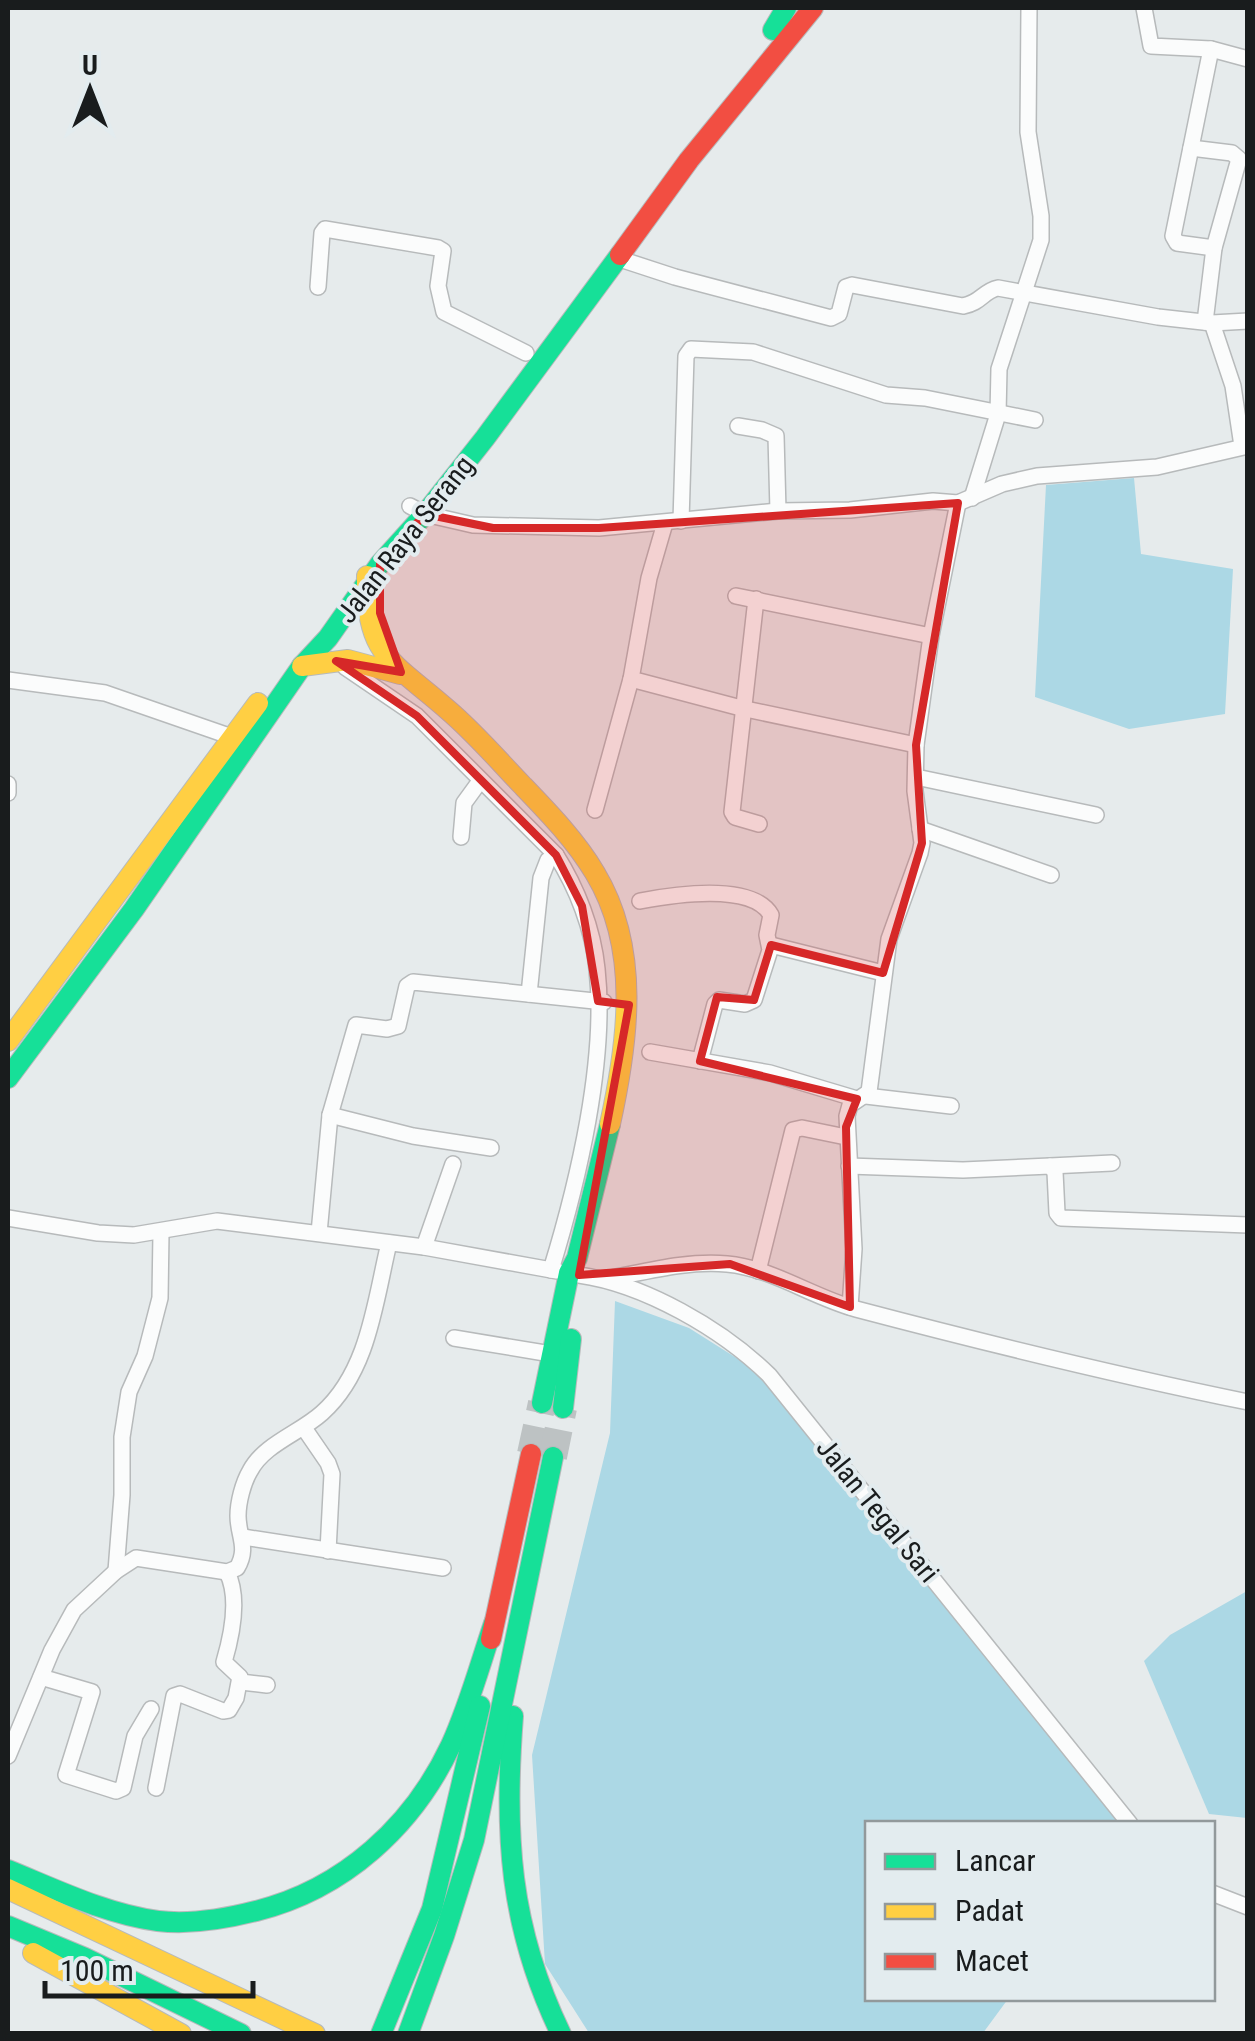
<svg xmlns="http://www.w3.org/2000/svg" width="1255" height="2041" viewBox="0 0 1255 2041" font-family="'Roboto Condensed',sans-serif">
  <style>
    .green { fill: #acd8e5 }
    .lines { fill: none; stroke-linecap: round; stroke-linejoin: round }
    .highway-tunnel { stroke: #bdc2c3; stroke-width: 28; stroke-dasharray: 28 14; stroke-linecap: butt }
    .street-casing { stroke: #b7babb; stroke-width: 18 }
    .fast-casing { stroke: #b7babb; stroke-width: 22 }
    .slow-casing { stroke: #b7babb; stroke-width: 22 }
    .jam-casing { stroke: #b7babb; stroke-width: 22 }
    .street { stroke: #fbfcfc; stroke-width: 15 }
    .fast { stroke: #16e098; stroke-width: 20 }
    .slow { stroke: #ffcf43; stroke-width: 20 }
    .jam { stroke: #f24e42; stroke-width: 20 }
    .marked { fill: #d62828; fill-opacity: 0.2; stroke: #d62828; stroke-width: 8; stroke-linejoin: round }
    .labels { text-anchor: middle; stroke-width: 8; stroke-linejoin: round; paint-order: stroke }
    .street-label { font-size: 28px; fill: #191c1d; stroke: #e3ecef }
  </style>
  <rect width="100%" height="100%" fill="#e6ebec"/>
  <g class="green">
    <path d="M1134,478L1141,554L1233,569L1225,714L1129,729L1035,697L1046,485Z"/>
    <path d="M615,1301L689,1328L754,1369L1119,1823L868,1824V1998L1008,1999L983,2033H589L545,1964L532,1755L610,1433Z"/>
    <path d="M1247,1591V1818L1209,1814L1144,1661L1170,1635Z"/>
  </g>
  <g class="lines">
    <g class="highway-tunnel">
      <path d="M531,1454L542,1403"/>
      <path d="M553,1457L563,1408"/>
    </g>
    <g class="street-casing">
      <g id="street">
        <path d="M1144,8L1151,46L1211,49L1248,59"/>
        <path d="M1211,49L1173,236L1177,243L1214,248"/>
        <path d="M1191,148L1232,153L1239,159L1214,248L1205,322"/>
        <path d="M617,258L675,277L831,318L839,314L846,287L852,285L963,306C981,303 983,291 998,288L1158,317L1212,323L1248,321"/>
        <path d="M318,287L322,233L325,229L438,248L443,251L438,286L444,312L526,353"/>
        <path d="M1212,323L1233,386L1242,446"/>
        <path d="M738,426L762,430L776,436L778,511"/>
        <path d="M972,498L998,414L999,369L1041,240V216L1028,132L1029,8"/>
        <path d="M410,506L425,514L473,525L599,528L778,511L850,510L933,501L958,503L1002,484L1037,476L1157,467L1248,446"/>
        <path d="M681,521L686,356L691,349L753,352L886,395L925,398L1035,420"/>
        <path d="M665,523L649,578L631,679L741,708L916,745"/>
        <path d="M736,596L931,636"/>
        <path d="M756,599L732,812L735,817L759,824"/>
        <path d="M345,667L417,716L556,855C577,888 593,929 597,969C607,1060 578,1182 551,1270"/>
        <path d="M8,680L105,693L232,737"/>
        <path d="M916,777L1096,815"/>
        <path d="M8,784V793"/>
        <path d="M595,810L631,679"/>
        <path d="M920,829L1051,875"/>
        <path d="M461,837L464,803L480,781"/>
        <path d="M640,901C672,895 752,882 771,915L767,935L770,950L754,1000L745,1004L719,1000L715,1004L700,1061"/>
        <path d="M771,945L883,973"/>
        <path d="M529,994L541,878L548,860L556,855"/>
        <path d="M650,1052L770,1073L857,1099"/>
        <path d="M866,1096L951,1106"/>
        <path d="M330,1115L413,1136L491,1148"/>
        <path d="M849,1166L963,1170L1050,1166L1055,1172L1057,1213L1061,1218L1248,1225"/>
        <path d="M1050,1166L1112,1163"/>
        <path d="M8,1218L98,1233L134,1235L217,1221L424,1247L557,1271"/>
        <path d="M319,1233L330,1115L356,1025L387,1029L398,1026L407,986L413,982L604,1002"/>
        <path d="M424,1247L453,1164"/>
        <path d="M758,1271L793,1130L802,1128L846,1137"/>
        <path d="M579,1275C644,1284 722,1329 769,1375L1130,1824"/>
        <path d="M607,1279C645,1272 688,1260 727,1264C772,1268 812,1297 856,1309C985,1343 1116,1375 1248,1402"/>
        <path d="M850,1307L854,1249L847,1116L850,1105L869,1092L889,939L920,853L922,843L915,791L916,745L931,636L958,503"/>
        <path d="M454,1338L551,1354"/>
        <path d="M304,1428L328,1463L332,1474L328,1551"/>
        <path d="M243,1537L443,1568"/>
        <path d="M116,1571L122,1495V1437L129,1392L145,1356L160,1298L161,1233"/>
        <path d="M41,1677L92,1692L66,1775L116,1791L123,1788L135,1736L151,1709"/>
        <path d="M241,1682L267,1685"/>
        <path d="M8,1756L52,1650L74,1610L116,1571L136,1558L227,1572L237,1568C249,1548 238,1536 238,1516C238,1502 243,1483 250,1471C264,1444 300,1433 322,1413C369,1371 375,1301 389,1243"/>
        <path d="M156,1788L174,1696L180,1694L223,1711L229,1710L236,1698L240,1677L224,1662C232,1635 240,1598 227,1572"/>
        <path d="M1212,1893L1248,1907"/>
      </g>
    </g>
    <g class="fast-casing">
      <g id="fast">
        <path d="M773,30L786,8"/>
        <path d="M8,1078L134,909L302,666L328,638L380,564L425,514L485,438L620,255"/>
        <path d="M542,1403L569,1273L577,1258L610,1124"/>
        <path d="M563,1408L571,1339"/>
        <path d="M513,1716C504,1833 509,1927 561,2034"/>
        <path d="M8,1870C57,1890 106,1914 158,1921C191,1925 225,1919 256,1911C344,1889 413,1826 451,1745C469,1706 480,1664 494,1623"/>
        <path d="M8,1926L85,1958L241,2034"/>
        <path d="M381,2034L432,1909L480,1706"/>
        <path d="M408,2034L444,1936L474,1840L553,1457"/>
      </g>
    </g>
    <g class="slow-casing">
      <g id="slow">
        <path d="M367,576C365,657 394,662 448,710C475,733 498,760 523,786C549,813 576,841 595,873C641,949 628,1042 610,1124"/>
        <path d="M302,666L348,660L400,674"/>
        <path d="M8,1041L258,703"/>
        <path d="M8,1889L315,2034"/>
        <path d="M33,1953L181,2034"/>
      </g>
    </g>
    <g class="jam-casing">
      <g id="jam">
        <path d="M620,255L689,160L813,8"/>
        <path d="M491,1639L531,1454"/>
      </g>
    </g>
    <use href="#street" class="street"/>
    <use href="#fast" class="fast"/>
    <use href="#slow" class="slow"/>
    <use href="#jam" class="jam"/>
  </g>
  <path class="marked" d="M958,503L916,745L922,843L883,973L771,945L754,1000L717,997L700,1061L857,1099L846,1127L850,1307L730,1264L579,1275L629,1005L598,1001L582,906L556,855L417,716L336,661L401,672L380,613V564L425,514L493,528H599Z"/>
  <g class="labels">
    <g class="street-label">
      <text transform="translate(405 539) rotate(-52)" y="10">Jalan Raya Serang</text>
      <text transform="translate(878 1510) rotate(51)" y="10">Jalan Tegal Sari</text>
    </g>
  </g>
  <rect width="1255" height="2041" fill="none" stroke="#191c1d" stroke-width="20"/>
  <rect x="865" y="1821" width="350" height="180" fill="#e3ecef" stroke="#92999b" stroke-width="2.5"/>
  <rect x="885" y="1854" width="50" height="15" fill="#16e098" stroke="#92999b" stroke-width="2.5"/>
  <text x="955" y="1871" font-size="30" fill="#191c1d">Lancar</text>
  <rect x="885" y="1904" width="50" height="15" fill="#ffcf43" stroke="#92999b" stroke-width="2.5"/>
  <text x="955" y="1921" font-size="30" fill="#191c1d">Padat</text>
  <rect x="885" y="1954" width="50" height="15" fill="#f24e42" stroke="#92999b" stroke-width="2.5"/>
  <text x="955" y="1971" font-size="30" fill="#191c1d">Macet</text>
  <g transform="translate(90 90)" stroke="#e3ecef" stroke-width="8" paint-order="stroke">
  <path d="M0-8L18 38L0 25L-18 38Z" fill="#191c1d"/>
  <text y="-15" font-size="28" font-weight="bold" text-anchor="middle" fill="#191c1d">U</text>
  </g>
  <path d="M45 1981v15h208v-15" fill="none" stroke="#191c1d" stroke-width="5"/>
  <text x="60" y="1981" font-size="30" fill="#191c1d" stroke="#e3ecef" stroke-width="8" paint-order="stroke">100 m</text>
</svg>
